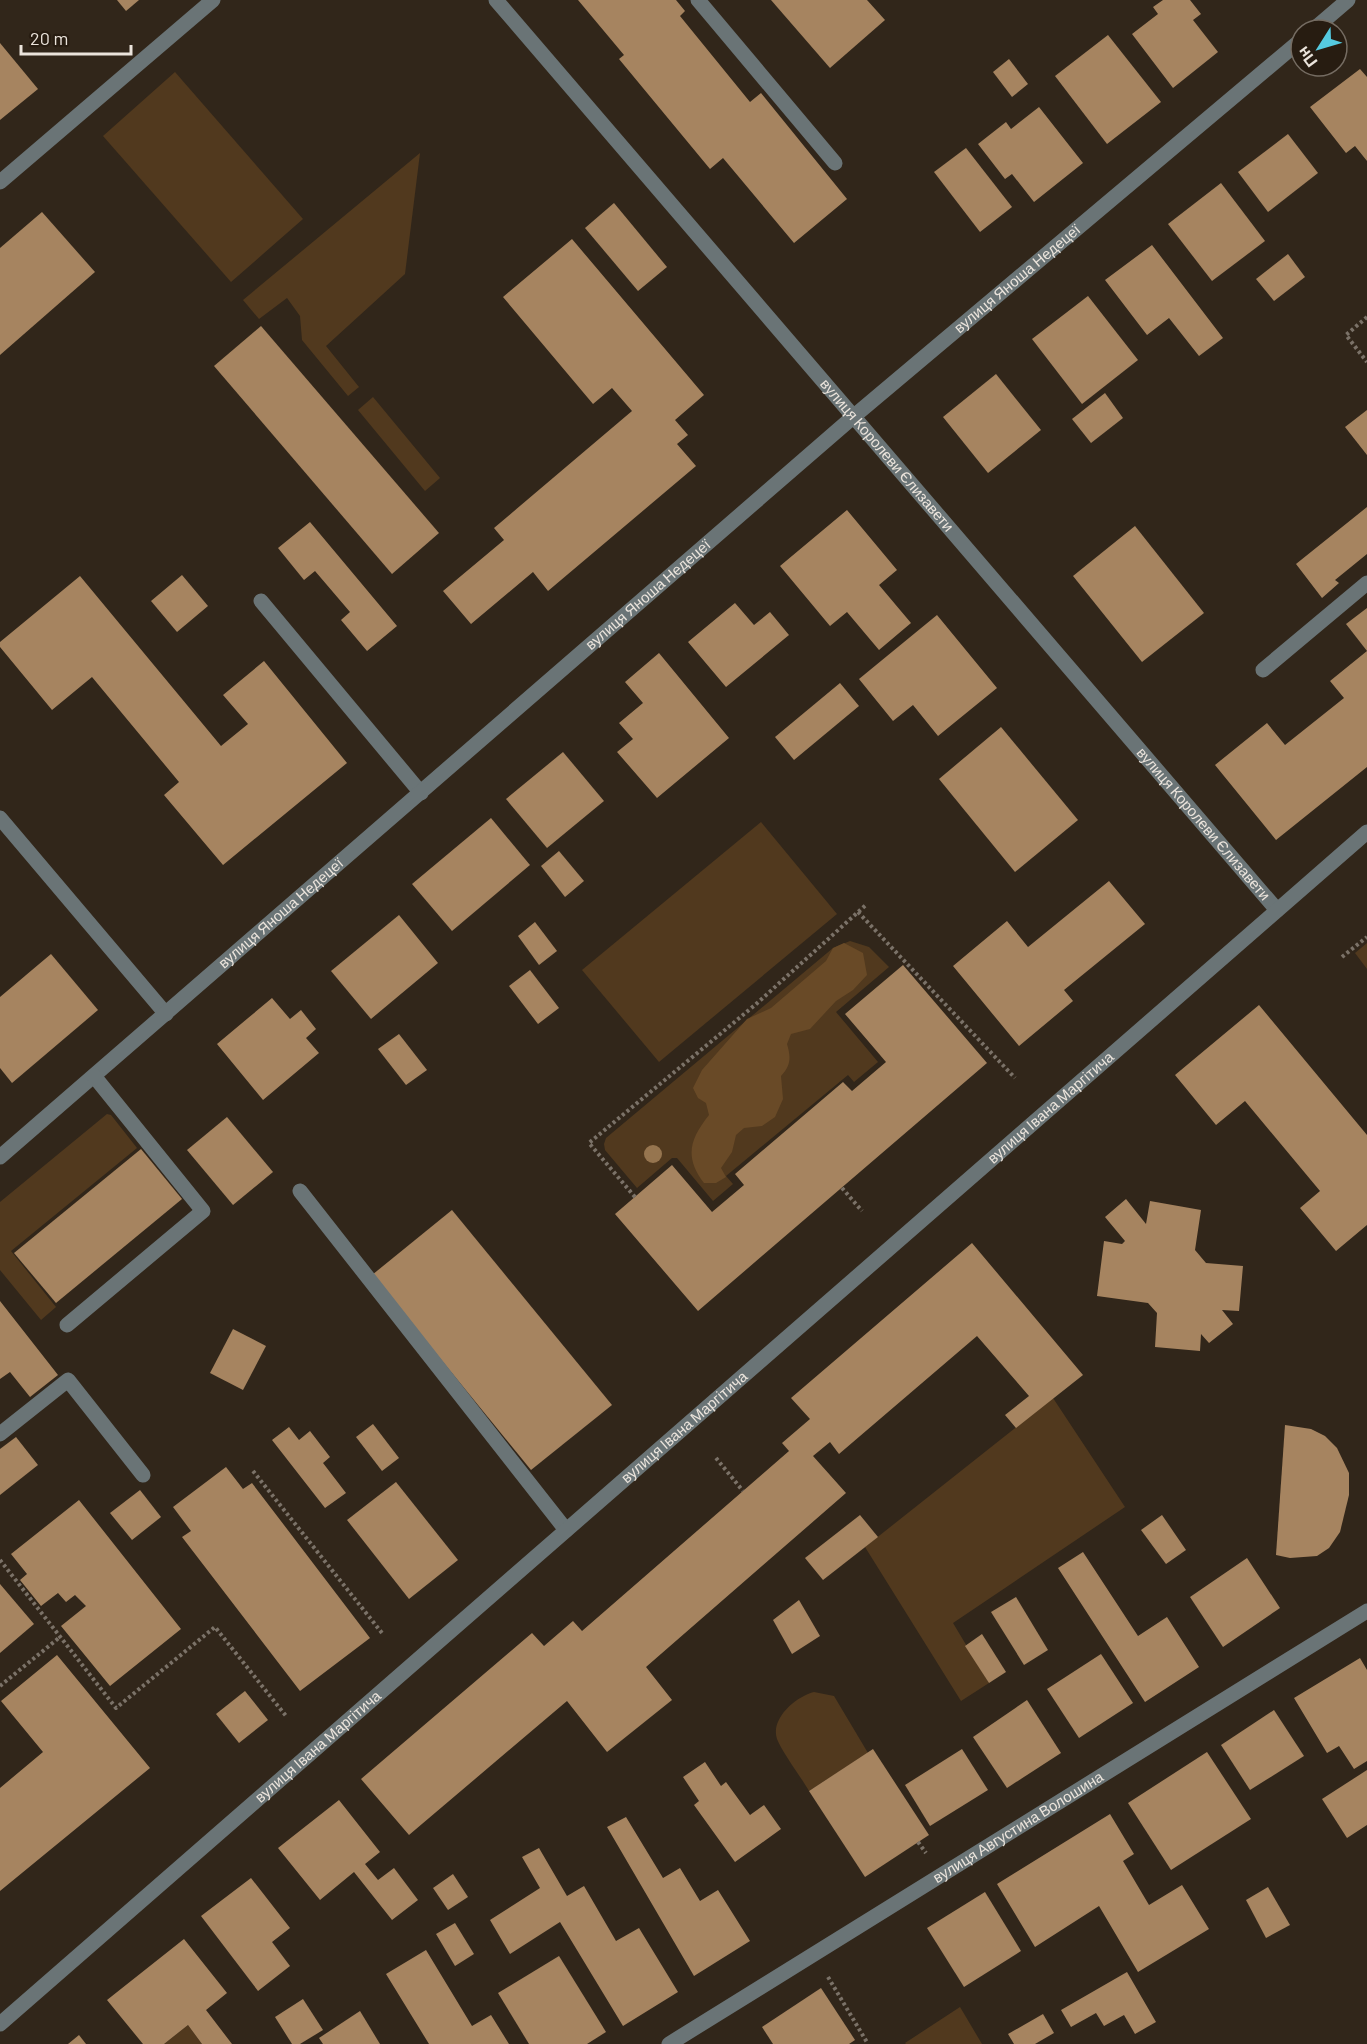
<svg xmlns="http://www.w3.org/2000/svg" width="1367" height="2044" viewBox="0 0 1367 2044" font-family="Barlow,sans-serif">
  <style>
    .green { fill: #51391e }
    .forest { fill: #694a27 }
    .building { fill: #a68460 }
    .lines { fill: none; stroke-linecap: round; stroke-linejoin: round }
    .path { stroke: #7b7268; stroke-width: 4; stroke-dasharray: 3 3; stroke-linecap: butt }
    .minor { stroke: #6a7476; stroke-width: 15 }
    .tree { fill: #96754f }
    .labels { text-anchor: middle; stroke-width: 6; stroke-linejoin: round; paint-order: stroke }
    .street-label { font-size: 15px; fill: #ebe4dc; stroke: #271c11 }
  </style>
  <rect width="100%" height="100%" fill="#31261a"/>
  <g class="green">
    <path d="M175,72L303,219L231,282L103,136Z"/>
    <path d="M420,153L405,274L326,346L359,387L348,396L302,340L300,316L287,298L259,319L243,300Z"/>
    <path d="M373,397L440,478L425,491L358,410Z"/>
    <path d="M761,822L837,914L659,1062L582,970Z"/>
    <path d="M850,941L869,947L889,967L836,1012L878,1062L854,1082L848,1075L726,1176L733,1184L713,1201L677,1158H672L637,1188L605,1150L604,1144L606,1138L833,948Z"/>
    <path d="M1367,943V969L1355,953Z"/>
    <path d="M107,1114L111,1115L137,1148L11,1251L56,1307L41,1320L0,1270V1202Z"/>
    <path d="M1053,1398L1125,1507L953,1623L989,1683L961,1701L865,1547Z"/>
    <path d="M814,1692L834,1696L868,1753L809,1791C801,1777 782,1752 777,1739C770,1718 797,1696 814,1692Z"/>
    <path d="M960,2007L982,2044H906L905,2043Z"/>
    <path d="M188,2025L202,2044H164Z"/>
  </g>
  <path class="forest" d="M844,943L863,953L867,975L853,990L836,1001L810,1029L791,1034L787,1044C791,1057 791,1066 781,1076L783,1099L775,1117L762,1126L744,1128L736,1135L732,1152L721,1168L726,1177L716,1183H704C684,1157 690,1139 709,1115L706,1103L698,1098L693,1088L702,1070L747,1019L771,1008L826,961L833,948Z"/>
  <g class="building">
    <path d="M117,0H139L126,11Z"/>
    <path d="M578,0H676L685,11L680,16L750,102L761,93L847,199L794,243L723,158L710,169L619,59L624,55Z"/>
    <path d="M771,0H867L885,20L830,68Z"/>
    <path d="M1163,0H1190L1201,14L1193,20L1218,52L1173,88L1132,34L1158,14L1153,7Z"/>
    <path d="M1108,35L1161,102L1107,144L1055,76Z"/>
    <path d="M0,43L38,89L0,120Z"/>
    <path d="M1009,59L1028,84L1012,97L993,72Z"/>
    <path d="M1360,69L1367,77V161L1355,146L1346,153L1310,107Z"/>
    <path d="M1039,107L1083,163L1034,202L1012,174L1005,179L978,144L1006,122L1011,129Z"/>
    <path d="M1288,134L1318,173L1268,212L1238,172Z"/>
    <path d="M966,148L1012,207L980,232L934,172Z"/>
    <path d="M1221,183L1265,241L1212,281L1168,224Z"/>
    <path d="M614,203L667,267L638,291L585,228Z"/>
    <path d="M42,212L95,272L0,355V248Z"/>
    <path d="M572,239L704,395L675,420L688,435L677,444L696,466L548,591L533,572L471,624L443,591L504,540L494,528L632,411L612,388L593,404L503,297Z"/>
    <path d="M1152,245L1223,338L1199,356L1169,318L1147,335L1105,280Z"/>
    <path d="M1288,254L1305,277L1274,301L1256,279Z"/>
    <path d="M1088,296L1138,360L1082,404L1032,339Z"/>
    <path d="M261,326L439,533L392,574L214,366Z"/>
    <path d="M996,374L1041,430L988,473L943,417Z"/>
    <path d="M1105,393L1123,418L1091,443L1072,419Z"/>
    <path d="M1367,410V455L1345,427Z"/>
    <path d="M1367,507V554L1335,580L1339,583L1322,598L1296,564Z"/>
    <path d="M847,510L897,570L879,585L911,623L879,650L847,612L830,626L780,566Z"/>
    <path d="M310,522L397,626L367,651L341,620L350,612L315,571L304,580L278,548Z"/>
    <path d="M1135,526L1204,613L1142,662L1073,576Z"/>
    <path d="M182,575L208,606L177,632L151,601Z"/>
    <path d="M80,576L221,746L248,724L223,695L264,661L347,763L223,865L164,795L179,782L92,677L52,710L0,647V642Z"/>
    <path d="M735,603L754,625L770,612L789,635L726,687L688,642Z"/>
    <path d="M1367,608V651L1346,624Z"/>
    <path d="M937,615L997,688L938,736L913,705L893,721L859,679Z"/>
    <path d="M1367,651V767L1276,840L1215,765L1267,723L1285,745L1344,698L1330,681Z"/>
    <path d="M659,653L729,738L657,798L617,752L633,739L619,723L643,703L625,682Z"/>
    <path d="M840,683L859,706L794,760L775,737Z"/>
    <path d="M1001,727L1078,820L1015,872L939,779Z"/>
    <path d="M563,752L604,801L547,848L506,799Z"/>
    <path d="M491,818L530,865L452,931L412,884Z"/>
    <path d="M559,851L584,881L565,897L541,866Z"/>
    <path d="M1109,881L1145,924L1064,990L1073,1001L1019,1046L953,966L1007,921L1028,947Z"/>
    <path d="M399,915L438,963L371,1019L331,971Z"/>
    <path d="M535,922L557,951L539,965L518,936Z"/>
    <path d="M51,954L98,1010L12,1083L0,1068V997Z"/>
    <path d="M903,965L987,1063L698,1311L615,1214L672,1165L712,1212L744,1185L735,1174L843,1082L852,1091L886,1062L845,1014Z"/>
    <path d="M530,970L559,1008L538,1024L509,986Z"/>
    <path d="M272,998L290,1019L301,1010L316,1029L306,1038L319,1053L263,1100L217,1044Z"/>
    <path d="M1259,1005L1367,1135V1225L1336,1251L1300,1208L1320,1191L1245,1101L1216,1125L1175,1075Z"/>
    <path d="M399,1034L427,1070L406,1085L378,1049Z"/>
    <path d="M227,1117L273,1172L233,1205L187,1150Z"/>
    <path d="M141,1149L182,1199L56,1303L14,1253Z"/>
    <path d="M1126,1199L1146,1224L1150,1201L1201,1210L1195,1250L1206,1263L1243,1266L1239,1311L1222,1310L1233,1324L1209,1343L1201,1334L1200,1351L1155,1347L1157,1313L1148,1303L1097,1296L1104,1241L1122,1244L1125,1241L1105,1217Z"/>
    <path d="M452,1210L612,1405L531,1470L372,1275Z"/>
    <path d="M972,1243L1083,1375L1016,1428L1005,1415L1029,1396L977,1336L839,1454L830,1442L813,1456L846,1493L646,1667L672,1700L607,1752L567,1701L409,1835L361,1779L532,1633L544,1646L573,1621L582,1631L789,1451L782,1443L810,1419L791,1398Z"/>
    <path d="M0,1301L58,1375L30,1397L10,1372L0,1379Z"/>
    <path d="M233,1329L266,1346L243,1390L210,1373Z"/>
    <path d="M373,1424L399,1458L382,1471L356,1437Z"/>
    <path d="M1285,1425L1311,1429L1325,1436L1337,1448L1349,1473V1495L1340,1532L1329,1548L1317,1556L1290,1558L1276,1555Z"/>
    <path d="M289,1427L299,1440L310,1431L330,1457L323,1463L346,1493L325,1508L272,1440Z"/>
    <path d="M16,1437L38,1465L0,1495V1449Z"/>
    <path d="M226,1467L243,1489L252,1483L370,1638L300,1691L182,1537L191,1531L173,1507Z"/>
    <path d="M396,1482L458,1560L409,1599L347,1520Z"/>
    <path d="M140,1490L161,1517L132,1540L110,1513Z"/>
    <path d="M79,1500L181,1629L110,1686L61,1626L86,1606L75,1595L66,1602L58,1593L41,1606L20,1580L27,1574L11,1554Z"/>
    <path d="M860,1515L878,1537L823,1580L805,1558Z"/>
    <path d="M1162,1515L1186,1550L1166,1564L1141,1530Z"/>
    <path d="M1083,1552L1138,1636L1167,1617L1199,1667L1145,1702L1058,1568Z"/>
    <path d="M1247,1558L1280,1608L1223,1647L1190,1597Z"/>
    <path d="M0,1584L34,1624L0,1653Z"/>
    <path d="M1016,1597L1048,1650L1024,1665L991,1612Z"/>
    <path d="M799,1600L820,1636L792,1654L773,1620Z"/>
    <path d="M982,1634L1006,1672L989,1683L965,1646Z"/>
    <path d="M1101,1654L1133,1703L1079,1738L1047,1689Z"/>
    <path d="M57,1655L150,1768L0,1891V1788L43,1752L1,1701Z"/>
    <path d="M1360,1658L1367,1670V1761L1354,1769L1339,1746L1327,1753L1294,1698Z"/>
    <path d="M245,1691L268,1720L239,1743L216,1714Z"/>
    <path d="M1027,1700L1061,1753L1007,1788L973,1737Z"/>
    <path d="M1274,1710L1304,1756L1250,1790L1221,1745Z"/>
    <path d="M873,1749L929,1835L865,1877L809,1791Z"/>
    <path d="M962,1749L988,1790L930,1826L905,1785Z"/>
    <path d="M1207,1752L1251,1819L1171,1870L1128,1803Z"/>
    <path d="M705,1762L721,1786L726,1782L750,1815L764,1805L781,1829L735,1862L694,1805L699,1801L683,1777Z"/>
    <path d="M1367,1770V1825L1347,1838L1322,1799Z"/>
    <path d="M339,1800L380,1852L365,1864L378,1880L394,1868L418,1900L392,1920L354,1872L320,1900L278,1848Z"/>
    <path d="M1110,1814L1134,1854L1123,1861L1149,1905L1182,1885L1209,1929L1138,1972L1099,1906L1035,1947L997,1884Z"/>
    <path d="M626,1817L663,1878L680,1868L700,1901L718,1890L750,1941L694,1976L607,1827Z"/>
    <path d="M539,1848L567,1896L584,1886L616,1941L639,1928L678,1992L623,2026L560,1922L510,1954L490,1920L540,1888L522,1857Z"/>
    <path d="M453,1874L468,1897L448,1910L433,1888Z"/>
    <path d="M251,1878L290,1928L272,1942L290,1966L258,1991L201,1916Z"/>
    <path d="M1268,1887L1290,1925L1266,1938L1246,1900Z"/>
    <path d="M985,1892L1021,1951L964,1987L927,1928Z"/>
    <path d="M455,1923L474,1954L455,1966L436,1934Z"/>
    <path d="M184,1939L227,1993L206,2010L232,2044H202L188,2025L164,2044H143L107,2000Z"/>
    <path d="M426,1950L472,2026L491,2015L509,2044H429L386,1974Z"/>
    <path d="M559,1956L606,2032L587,2044H529L498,1993Z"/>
    <path d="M1127,1972L1156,2022L1135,2034L1124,2015L1104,2026L1096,2013L1071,2027L1061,2010Z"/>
    <path d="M821,1988L855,2040L849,2044H773L762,2027Z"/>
    <path d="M303,1999L323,2030L300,2044H292L275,2017Z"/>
    <path d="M360,2011L380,2044H323L319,2038Z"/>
    <path d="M1043,2014L1054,2033L1035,2044H1014L1008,2034Z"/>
    <path d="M79,2035L86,2044H68Z"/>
  </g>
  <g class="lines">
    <g class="path">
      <path d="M1367,317L1346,335L1367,362"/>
      <path d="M858,912L1015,1078"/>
      <path d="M1342,957L1367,937"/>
      <path d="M842,1188L862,1211"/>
      <path d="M635,1197L589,1143L755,1005L867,904"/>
      <path d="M716,1458L743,1491"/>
      <path d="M253,1471L382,1633"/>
      <path d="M0,1560L116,1708L215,1627L286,1716"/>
      <path d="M0,1686L60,1637"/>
      <path d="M918,1842L926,1853"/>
      <path d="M828,1977L868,2044"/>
    </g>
    <g class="minor">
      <path id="s1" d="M496,0L1277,910"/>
      <path d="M698,0L835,163"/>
      <path d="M1313,30L1348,0"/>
      <path d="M0,182L213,0"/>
      <path d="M261,601L421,793"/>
      <path d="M1263,670L1367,583"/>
      <path d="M0,818L166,1014"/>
      <path id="s2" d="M0,1157L853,417L1301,40"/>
      <path d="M300,1191L566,1530"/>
      <path d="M67,1325L203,1211L94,1076"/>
      <path d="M0,1434L68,1380L143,1475"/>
      <path id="s3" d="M0,2024L1367,832"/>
      <path id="s4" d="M669,2044L1367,1611"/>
    </g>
  </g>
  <circle class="tree" cx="653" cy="1154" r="9"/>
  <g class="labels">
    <g class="street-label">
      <text dy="5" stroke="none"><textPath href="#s2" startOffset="1344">вулиця Яноша Недецеї</textPath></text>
      <text dy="5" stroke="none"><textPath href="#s1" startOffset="600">вулиця Королеви Єлизавети</textPath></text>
      <text dy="5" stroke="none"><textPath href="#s2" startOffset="858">вулиця Яноша Недецеї</textPath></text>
      <text dy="5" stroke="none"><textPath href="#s1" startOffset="1086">вулиця Королеви Єлизавети</textPath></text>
      <text dy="5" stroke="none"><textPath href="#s2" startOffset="372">вулиця Яноша Недецеї</textPath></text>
      <text dy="5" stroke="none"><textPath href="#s3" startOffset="1394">вулиця Івана Маргітича</textPath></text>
      <text dy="5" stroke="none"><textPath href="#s3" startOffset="908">вулиця Івана Маргітича</textPath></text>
      <text dy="5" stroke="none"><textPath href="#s3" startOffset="422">вулиця Івана Маргітича</textPath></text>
      <text dy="5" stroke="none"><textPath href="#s4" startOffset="411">вулиця Августина Волошина</textPath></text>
    </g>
  </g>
  <g transform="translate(1319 48) rotate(233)"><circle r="28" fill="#271c11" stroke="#756c62" stroke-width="1.5"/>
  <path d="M0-4.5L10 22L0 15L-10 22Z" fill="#55cae0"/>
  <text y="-9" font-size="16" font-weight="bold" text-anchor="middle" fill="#ebe4dc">Пн</text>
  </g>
  <path d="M21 45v9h110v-9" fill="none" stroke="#ebe4dc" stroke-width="3"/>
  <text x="30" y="45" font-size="18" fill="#ebe4dc" stroke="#271c11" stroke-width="4.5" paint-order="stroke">20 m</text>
</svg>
